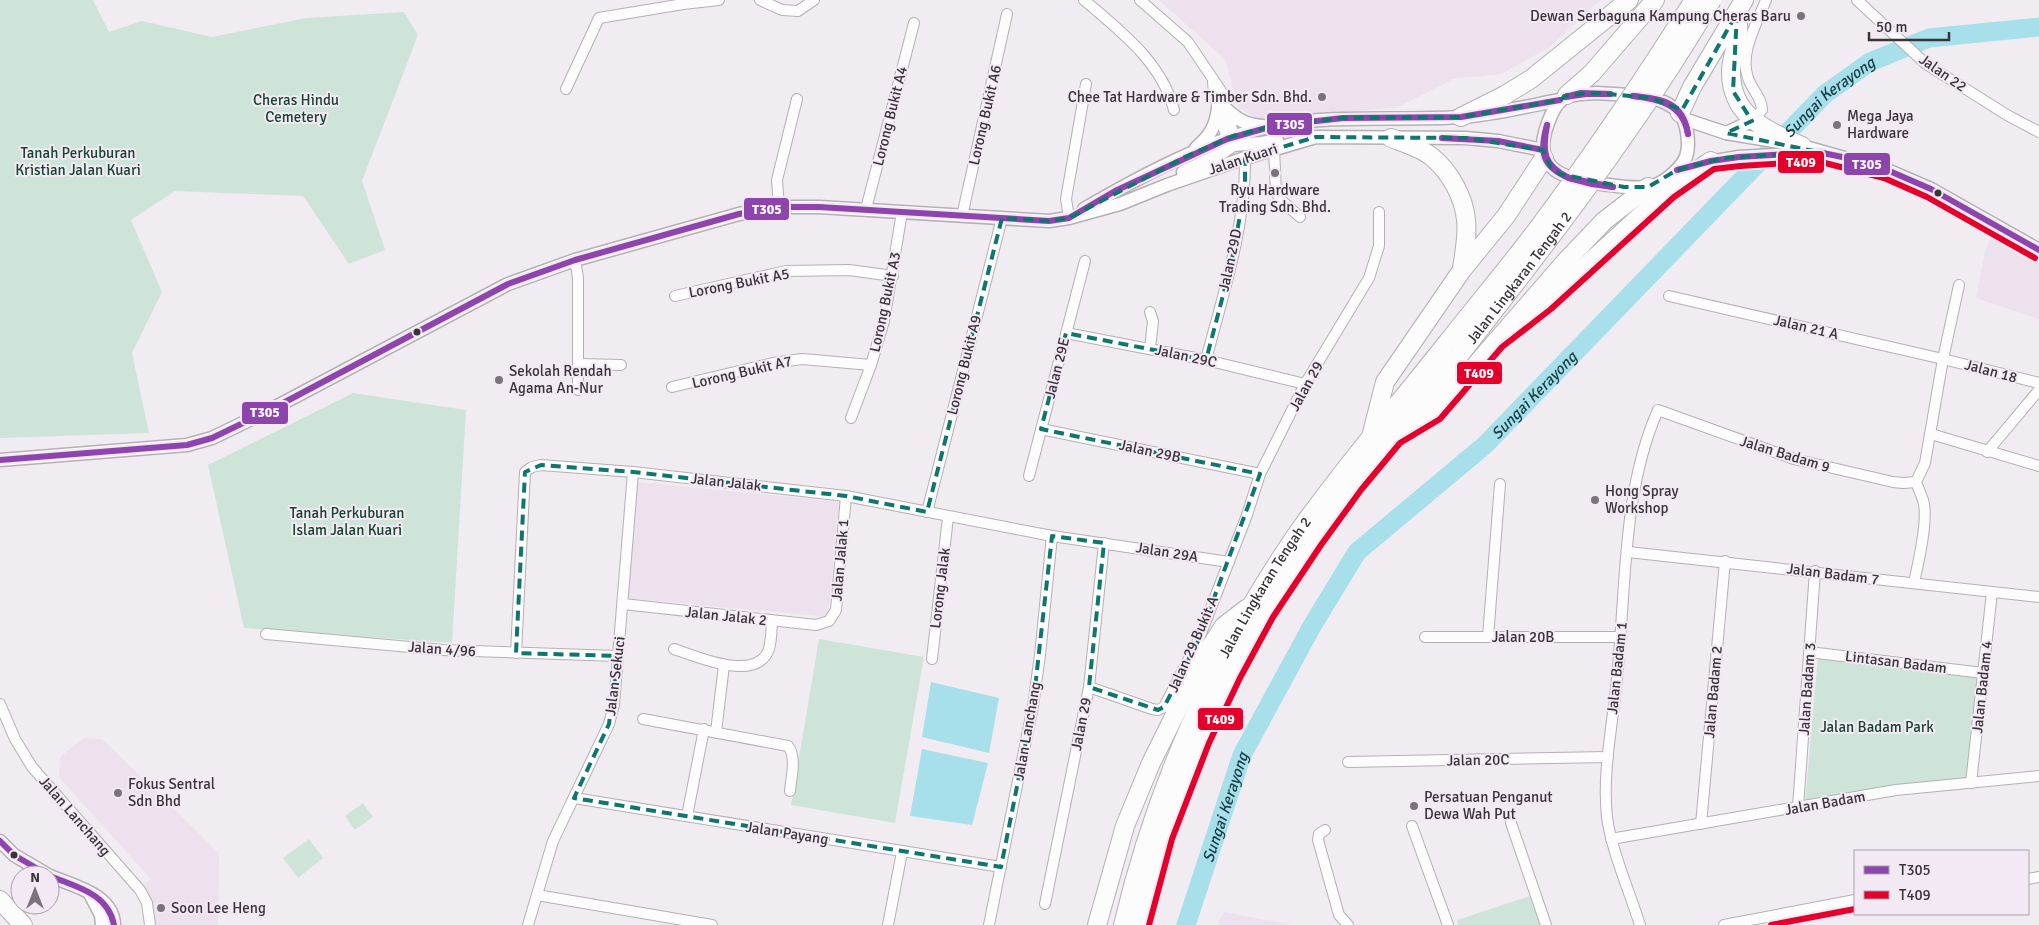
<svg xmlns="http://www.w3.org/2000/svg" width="2039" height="925" viewBox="0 0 2039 925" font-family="Signika,sans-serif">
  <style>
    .built { fill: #ece1ed }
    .green { fill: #cfe4d8 }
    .water { fill: #a7dfeb }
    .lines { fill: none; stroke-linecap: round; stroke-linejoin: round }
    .river { stroke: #a7dfeb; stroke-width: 19 }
    .minor-casing { stroke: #b4b0b4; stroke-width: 12 }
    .tertiary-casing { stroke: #b4b0b4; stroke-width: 15 }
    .trunk-casing { stroke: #b4b0b4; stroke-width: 20 }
    .minor { stroke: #fdfcfd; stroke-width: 10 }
    .tertiary { stroke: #fdfcfd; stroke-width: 12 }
    .trunk { stroke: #fdfcfd; stroke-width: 18 }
    .trunk-bridge-casing { stroke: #b4b0b4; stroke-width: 20; stroke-linecap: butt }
    .trunk-bridge { stroke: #fdfcfd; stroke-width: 18 }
    .bus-1-casing { stroke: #f3e9f4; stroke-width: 10 }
    .bus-2-casing { stroke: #f3e9f4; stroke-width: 10 }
    .bus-1 { stroke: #8e44ad; stroke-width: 6 }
    .bus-2 { stroke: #e4002b; stroke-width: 6 }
    .marked { fill: none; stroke: #0f766e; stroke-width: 4; stroke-dasharray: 10 6; stroke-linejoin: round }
    .poi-dot { fill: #797479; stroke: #f3e9f4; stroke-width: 2 }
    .bus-dot { fill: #383439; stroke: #f3e9f4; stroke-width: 2 }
    .labels { text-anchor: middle; stroke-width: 4; stroke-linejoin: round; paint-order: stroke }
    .poi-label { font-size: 15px; fill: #383439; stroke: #f3e9f4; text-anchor: start }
    .street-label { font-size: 15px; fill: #383439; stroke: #f3e9f4 }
    .park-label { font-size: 15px; fill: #13442d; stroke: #f3e9f4 }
    .water-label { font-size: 16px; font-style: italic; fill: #173e45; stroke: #f3e9f4 }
    .line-badge { stroke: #f3e9f4; stroke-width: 2 }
    .badge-label { font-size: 14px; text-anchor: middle; font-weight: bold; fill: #fff }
  </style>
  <rect width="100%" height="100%" fill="#f1ecf1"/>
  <g class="built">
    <path d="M1159,0H1600L1550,47L1501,74L1453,79L1398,107L1259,120L1238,107L1225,59Z"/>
    <path d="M1991,237L2039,263V319L1976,298L1985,251Z"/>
    <path d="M638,482L839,502L828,617L627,598Z"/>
    <path d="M84,738L102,739L219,853L218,925H153L142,886L151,879L59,777L60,757Z"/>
    <path d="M1224,912L1290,925H1218Z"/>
  </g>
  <g class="green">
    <path d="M0,0H93L109,32L142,21L212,37L306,18L404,12L418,35L362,181L385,250L349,264L303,196L175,191L131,220L162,292L132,353L149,433L0,438Z"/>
    <path d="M353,393L466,410L452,643L244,628L208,465Z"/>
    <path d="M819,639L924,657L895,823L791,805Z"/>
    <path d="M1818,656L1983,673L1971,783L1805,803Z"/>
    <path d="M363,803L373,817L355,830L345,816Z"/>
    <path d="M309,839L323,858L298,878L283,858Z"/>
    <path d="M1530,896L1541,925H1458L1457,920Z"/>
  </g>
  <g class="water">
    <path d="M931,682L999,698L989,753L922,737Z"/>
    <path d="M922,749L988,763L972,825L910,816Z"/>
  </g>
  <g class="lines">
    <path class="river" id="s1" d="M1186,925L1242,755L1312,626L1357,552L1485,445L1825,94L1870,62L1929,38L2039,27"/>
    <g class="minor-casing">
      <g id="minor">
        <path d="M760,0L782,10L798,11L814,0"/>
        <path d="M1084,0C1119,30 1162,62 1174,110"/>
        <path d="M1140,0L1188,42L1221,91L1234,136"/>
        <path d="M1857,0L1926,64L2007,115L2039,132"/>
        <path d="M1213,82L1214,94L1227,139"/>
        <path d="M566,89L599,18L683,4L719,0"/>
        <path d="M1752,121L1762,110C1762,98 1752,90 1748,78C1739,53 1757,23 1766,0"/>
        <path d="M1274,149L1276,192L1281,200L1300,217"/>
        <path d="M779,207L777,180L797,99"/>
        <path d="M866,209L914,23"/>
        <path d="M962,216L1007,14"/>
        <path d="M1069,218L1066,199L1086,84"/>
        <path d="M575,260L578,278V390"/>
        <path d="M675,296L786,271L849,270L893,276"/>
        <path d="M1669,296L1943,359L2039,383"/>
        <path d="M1066,333L1206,360L1305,384"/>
        <path d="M1150,349L1153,321L1150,312"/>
        <path d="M1206,360C1223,294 1246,226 1245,158"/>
        <path d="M580,364L621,365"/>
        <path d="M672,387L773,363L802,359L871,365"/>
        <path d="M851,418L871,365L884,321L902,212"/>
        <path d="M1041,429L1260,474"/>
        <path d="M1931,434L2039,466"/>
        <path d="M1987,452L2039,390"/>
        <path d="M1029,476L1085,261"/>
        <path d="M927,512L1002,218"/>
        <path d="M1628,552L2039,597"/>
        <path d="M1914,583C1918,563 1929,519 1923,500C1921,494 1918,488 1916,482L1925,463L1943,359L1959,285"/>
        <path d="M623,604L816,625L829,621L836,610L846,496"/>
        <path d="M266,634L443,650L618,656"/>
        <path d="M1425,637H1620"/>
        <path d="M1488,637L1500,484"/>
        <path d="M674,649C695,656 750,680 766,655C772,647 771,631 772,621"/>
        <path d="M1809,652L1983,673"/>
        <path d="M516,653L525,472L532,467L541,465L633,472L846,496L1052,536L1229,562"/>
        <path d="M932,659L948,517"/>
        <path d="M1089,687L1152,709L1158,710L1164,707L1198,641L1247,515L1260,474L1305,384L1369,278L1379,246V212"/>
        <path d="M0,704L15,739L32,767L140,890L147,903L150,925"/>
        <path d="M643,719L788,746C797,757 791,778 790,791"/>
        <path d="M716,732L724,665"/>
        <path d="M1348,762L1608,757"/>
        <path d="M1971,783L1992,592"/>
        <path d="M574,798L1001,867"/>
        <path d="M1798,807L1815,571"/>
        <path d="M687,816L704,729"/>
        <path d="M1511,823L1546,925"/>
        <path d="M1701,824L1725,561"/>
        <path d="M1412,826L1448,925"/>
        <path d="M1325,830L1319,834L1318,840L1339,915L1348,925"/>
        <path d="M1611,839L1896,790L2039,776"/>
        <path d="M2028,879L2039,877"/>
        <path d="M537,895L712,925"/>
        <path d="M1045,904L1089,687L1104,543"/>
        <path d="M528,925L553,841L609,724L614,705L633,472"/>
        <path d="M888,925L902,852"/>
        <path d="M989,925L1033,706L1040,655L1052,536"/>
        <path d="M1640,925C1630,893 1611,849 1607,817C1602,771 1613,724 1617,678C1626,590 1622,491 1658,410L1794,459L1893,482L1903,483L1916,482"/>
        <path d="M1724,925L1855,900"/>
      </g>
    </g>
    <g class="tertiary-casing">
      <g id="tertiary">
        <path d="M1597,93C1627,96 1677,91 1686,127C1688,136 1689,148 1686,157C1680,170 1662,185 1648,187C1633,189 1617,186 1602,184C1564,179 1530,170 1548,123C1559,92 1568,95 1597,93Z"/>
        <path d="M1226,109C1238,120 1246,125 1263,126"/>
        <path d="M1684,119L1726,133L1802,146L1887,170L1931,189L2039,250"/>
        <path d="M1726,133L1752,121"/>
        <path d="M1196,148C1210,136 1216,126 1218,108"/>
        <path d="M1703,163L1739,157L1810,153"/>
        <path d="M1183,172L1219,155L1233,145L1262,143L1277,140"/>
        <path d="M1084,209C1139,177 1213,137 1274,126C1336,114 1397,121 1460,117C1493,115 1527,106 1560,100"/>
        <path d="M0,460L187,445L212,438L268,411L508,284L575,260L739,214L779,207H819L1049,221L1069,218L1120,204L1167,185L1245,158L1316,137L1466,138L1498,141L1543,150"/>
        <path d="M0,841L14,855L48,875"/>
        <path d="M50,876C73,886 113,894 114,925"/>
        <path d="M90,894L101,915L102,925"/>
      </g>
    </g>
    <g class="trunk-casing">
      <g id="trunk">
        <path d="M1737,13C1737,19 1739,26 1738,32C1737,45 1732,57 1731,70C1730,117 1767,130 1802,146"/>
        <path d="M1567,95L1592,73L1655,0"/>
        <path d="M1680,113L1692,87L1744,0"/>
        <path d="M1461,117L1505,95L1531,79L1629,0"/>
        <path d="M1391,138C1404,143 1421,148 1432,157C1450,172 1464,197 1466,220C1468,236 1464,253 1462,269"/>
        <path d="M1528,316L1545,303L1669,190L1711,161"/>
        <path d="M1404,430L1434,413L1565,262L1604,221L1648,187"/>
        <path d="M1372,433L1385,382L1462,270L1506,216L1544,158"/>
        <path d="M0,900L23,925"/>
        <path d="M1097,925L1125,826L1151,763L1202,660L1224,626L1246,609"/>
        <path id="s2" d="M1123,925C1156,785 1217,649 1299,531C1345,466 1397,406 1446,344"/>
        <path d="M1140,925L1164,836L1201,740L1232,674L1265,612L1314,540L1354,485L1458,357"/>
      </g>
    </g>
    <use href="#minor" class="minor"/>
    <use href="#tertiary" class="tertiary"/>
    <use href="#trunk" class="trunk"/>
    <g class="trunk-bridge-casing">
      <g id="trunk-bridge">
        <path d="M1446,344C1476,306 1507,269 1536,231C1592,156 1644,79 1694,0"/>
        <path id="s3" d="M1458,357C1548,242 1638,126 1712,0"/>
      </g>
    </g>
    <use href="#trunk-bridge" class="trunk-bridge"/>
    <g class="bus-1-casing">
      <g id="bus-1">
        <path d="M1633,96C1661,99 1683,101 1688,134"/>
        <path d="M1633,96C1659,99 1683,104 1688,134"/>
        <path d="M1565,97L1581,93L1610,94"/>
        <path d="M1565,97L1586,94H1610"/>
        <path d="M1547,125C1542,152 1543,165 1569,178"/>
        <path d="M1547,125C1539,152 1542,167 1569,178"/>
        <path d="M1442,138L1498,141L1543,150"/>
        <path d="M1677,170L1711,161L1739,157L1818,152L1847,158L1887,170L1931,189L2039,250"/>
        <path d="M1569,178L1613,187"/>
        <path d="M1569,178L1592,184L1613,187"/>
        <path d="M0,460L187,445L212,438L268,411L508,284L575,260L739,214L779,207H819L1049,221L1069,218L1115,191L1227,139L1273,126L1343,118L1461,117L1560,100"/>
        <path d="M0,841L14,855L48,875"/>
        <path d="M50,876C76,887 108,893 114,925"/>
      </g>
    </g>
    <g class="bus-2-casing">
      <g id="bus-2">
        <path d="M1149,925L1172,839L1209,743L1240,678L1273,617L1321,545L1361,490L1400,443L1440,419L1502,347L1551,309L1674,197L1714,169L1740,166L1817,161L1884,178L1927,197L2035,258"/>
        <path d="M1771,925L1855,909"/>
      </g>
    </g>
    <use href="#bus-1" class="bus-1"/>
    <use href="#bus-2" class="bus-2"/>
  </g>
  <path class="marked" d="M1737,13L1733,91L1752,121L1726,133L1818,152L1723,158L1677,170L1648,187H1624L1560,174L1551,168L1543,150L1466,138L1316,137L1245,158V188L1231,265L1206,360L1066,333L1041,429L1260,474L1198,641L1164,707L1158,710L1089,687L1104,543L1052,536L1033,706L1001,867L574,798L609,724L618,656L516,653L525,472L541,465L633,472L846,496L927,512L1002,218L1049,221L1069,218L1187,156L1233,136L1273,126L1343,118L1461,117L1560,100L1567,95L1597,93L1651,98L1682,110Z"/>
  <g class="poi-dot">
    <circle cx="1801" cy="16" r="5"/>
    <circle cx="1322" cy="97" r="5"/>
    <circle cx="1837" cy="125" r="5"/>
    <circle cx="1275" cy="173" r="5"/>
    <circle cx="499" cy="380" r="5"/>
    <circle cx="1595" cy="500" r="5"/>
    <circle cx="118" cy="793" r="5"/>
    <circle cx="1414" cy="806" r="5"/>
    <circle cx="161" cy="908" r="5"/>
  </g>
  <g class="bus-dot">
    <circle cx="1938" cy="193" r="4.5"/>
    <circle cx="417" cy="332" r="4.5"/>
    <circle cx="14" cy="855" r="4.5"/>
  </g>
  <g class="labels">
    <g class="poi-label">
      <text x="1791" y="21" text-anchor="end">Dewan Serbaguna Kampung Cheras Baru</text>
      <text x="1312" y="102" text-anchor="end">Chee Tat Hardware &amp; Timber Sdn. Bhd.</text>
      <text x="1847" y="121">Mega Jaya<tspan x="1847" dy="17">Hardware</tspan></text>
      <text x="1275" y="195" text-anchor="middle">Ryu Hardware<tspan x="1275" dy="17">Trading Sdn. Bhd.</tspan></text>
      <text x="509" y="376">Sekolah Rendah<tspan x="509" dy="17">Agama An-Nur</tspan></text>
      <text x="1605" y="496">Hong Spray<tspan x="1605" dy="17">Workshop</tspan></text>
      <text x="128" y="789">Fokus Sentral<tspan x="128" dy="17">Sdn Bhd</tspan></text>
      <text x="1424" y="802">Persatuan Penganut<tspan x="1424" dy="17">Dewa Wah Put</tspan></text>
      <text x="171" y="913">Soon Lee Heng</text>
    </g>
    <g class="street-label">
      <text transform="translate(1943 73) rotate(35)" y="5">Jalan 22</text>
      <text transform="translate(985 115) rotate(-77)" y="5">Lorong Bukit A6</text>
      <text transform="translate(890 116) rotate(-76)" y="5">Lorong Bukit A4</text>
      <text transform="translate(1243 159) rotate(-18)" y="5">Jalan Kuari</text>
      <text transform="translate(1230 260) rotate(-78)" y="5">Jalan 29D</text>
      <text dy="5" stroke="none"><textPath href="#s3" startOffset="100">Jalan Lingkaran Tengah 2</textPath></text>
      <text transform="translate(739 283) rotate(-11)" y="5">Lorong Bukit A5</text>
      <text transform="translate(885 302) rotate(-78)" y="5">Lorong Bukit A3</text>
      <text transform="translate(1806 327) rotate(13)" y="5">Jalan 21 A</text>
      <text transform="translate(1186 356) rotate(12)" y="5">Jalan 29C</text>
      <text transform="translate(964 365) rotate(-76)" y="5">Lorong Bukit A9</text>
      <text transform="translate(1057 368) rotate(-76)" y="5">Jalan 29E</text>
      <text transform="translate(1991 371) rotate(15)" y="5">Jalan 18</text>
      <text transform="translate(742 372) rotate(-13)" y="5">Lorong Bukit A7</text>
      <text transform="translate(1306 386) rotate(-61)" y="5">Jalan 29</text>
      <text transform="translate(1150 451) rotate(12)" y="5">Jalan 29B</text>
      <text transform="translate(1785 454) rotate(17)" y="5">Jalan Badam 9</text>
      <text transform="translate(726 482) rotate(6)" y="5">Jalan Jalak</text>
      <text transform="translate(1167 552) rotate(9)" y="5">Jalan 29A</text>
      <text transform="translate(840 560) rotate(-85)" y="5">Jalan Jalak 1</text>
      <text transform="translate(1833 574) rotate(7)" y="5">Jalan Badam 7</text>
      <text transform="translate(940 588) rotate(-83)" y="5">Lorong Jalak</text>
      <text dy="5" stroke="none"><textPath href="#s2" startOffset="368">Jalan Lingkaran Tengah 2</textPath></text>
      <text transform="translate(726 616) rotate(6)" y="5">Jalan Jalak 2</text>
      <text x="1523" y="642">Jalan 20B</text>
      <text transform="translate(1193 644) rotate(-66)" y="5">Jalan 29 Bukit A</text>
      <text transform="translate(442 649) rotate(4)" y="5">Jalan 4/96</text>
      <text transform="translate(1896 662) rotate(7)" y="5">Lintasan Badam</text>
      <text transform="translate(1617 668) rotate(-84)" y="5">Jalan Badam 1</text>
      <text transform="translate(615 676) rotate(-83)" y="5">Jalan Sekuci</text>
      <text transform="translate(1982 687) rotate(-84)" y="5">Jalan Badam 4</text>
      <text transform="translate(1807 689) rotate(-86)" y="5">Jalan Badam 3</text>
      <text transform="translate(1713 692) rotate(-85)" y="5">Jalan Badam 2</text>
      <text transform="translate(1081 724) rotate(-79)" y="5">Jalan 29</text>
      <text transform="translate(1027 731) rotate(-80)" y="5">Jalan Lanchang</text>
      <text transform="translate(1478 760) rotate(-1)" y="5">Jalan 20C</text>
      <text transform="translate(1825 803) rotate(-10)" y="5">Jalan Badam</text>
      <text transform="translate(75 816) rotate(49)" y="5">Jalan Lanchang</text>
      <text transform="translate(787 833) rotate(9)" y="5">Jalan Payang</text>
    </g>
    <g class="park-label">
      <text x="296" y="105">Cheras Hindu<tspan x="296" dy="17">Cemetery</tspan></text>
      <text x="78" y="158">Tanah Perkuburan<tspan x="78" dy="17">Kristian Jalan Kuari</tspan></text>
      <text x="347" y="518">Tanah Perkuburan<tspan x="347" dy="17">Islam Jalan Kuari</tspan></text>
      <text x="1877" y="732">Jalan Badam Park</text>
    </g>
    <g class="water-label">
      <text dy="6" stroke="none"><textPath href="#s1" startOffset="1069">Sungai Kerayong</textPath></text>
      <text dy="6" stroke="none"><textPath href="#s1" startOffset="649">Sungai Kerayong</textPath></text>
      <text dy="6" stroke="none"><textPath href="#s1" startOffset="124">Sungai Kerayong</textPath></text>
    </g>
  </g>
  <g class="line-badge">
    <rect x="1266" y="112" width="47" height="24" rx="5" fill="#8e44ad"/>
    <rect x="1777" y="150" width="48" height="24" rx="5" fill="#e4002b"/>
    <rect x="1843" y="152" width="48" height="24" rx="5" fill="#8e44ad"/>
    <rect x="743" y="197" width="47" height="24" rx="5" fill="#8e44ad"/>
    <rect x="1456" y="361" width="47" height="24" rx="5" fill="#e4002b"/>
    <rect x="241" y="401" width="48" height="24" rx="5" fill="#8e44ad"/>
    <rect x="1197" y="707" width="47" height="24" rx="5" fill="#e4002b"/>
  </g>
  <g class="badge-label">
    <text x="1290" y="129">T305</text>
    <text x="1801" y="167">T409</text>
    <text x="1867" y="169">T305</text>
    <text x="767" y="214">T305</text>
    <text x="1479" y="378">T409</text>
    <text x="265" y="417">T305</text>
    <text x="1220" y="724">T409</text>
  </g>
  <rect x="1854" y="850" width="175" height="65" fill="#f3e9f4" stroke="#a8a1a9"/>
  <rect x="1864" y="866" width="25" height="8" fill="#8e44ad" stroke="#a8a1a9"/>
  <text x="1899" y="875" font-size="15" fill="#383439">T305</text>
  <rect x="1864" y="891" width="25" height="8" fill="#e4002b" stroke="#a8a1a9"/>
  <text x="1899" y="900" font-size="15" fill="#383439">T409</text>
  <g transform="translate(35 890)"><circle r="24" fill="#f3e9f4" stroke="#a8a1a9"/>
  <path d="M0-4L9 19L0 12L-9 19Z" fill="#797479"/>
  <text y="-8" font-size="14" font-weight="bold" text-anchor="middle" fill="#383439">N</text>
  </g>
  <path d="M1869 32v8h80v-8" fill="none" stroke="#383439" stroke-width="2.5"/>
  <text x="1876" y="32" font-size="15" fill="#383439" stroke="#f3e9f4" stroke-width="4" paint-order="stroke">50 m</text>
</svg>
